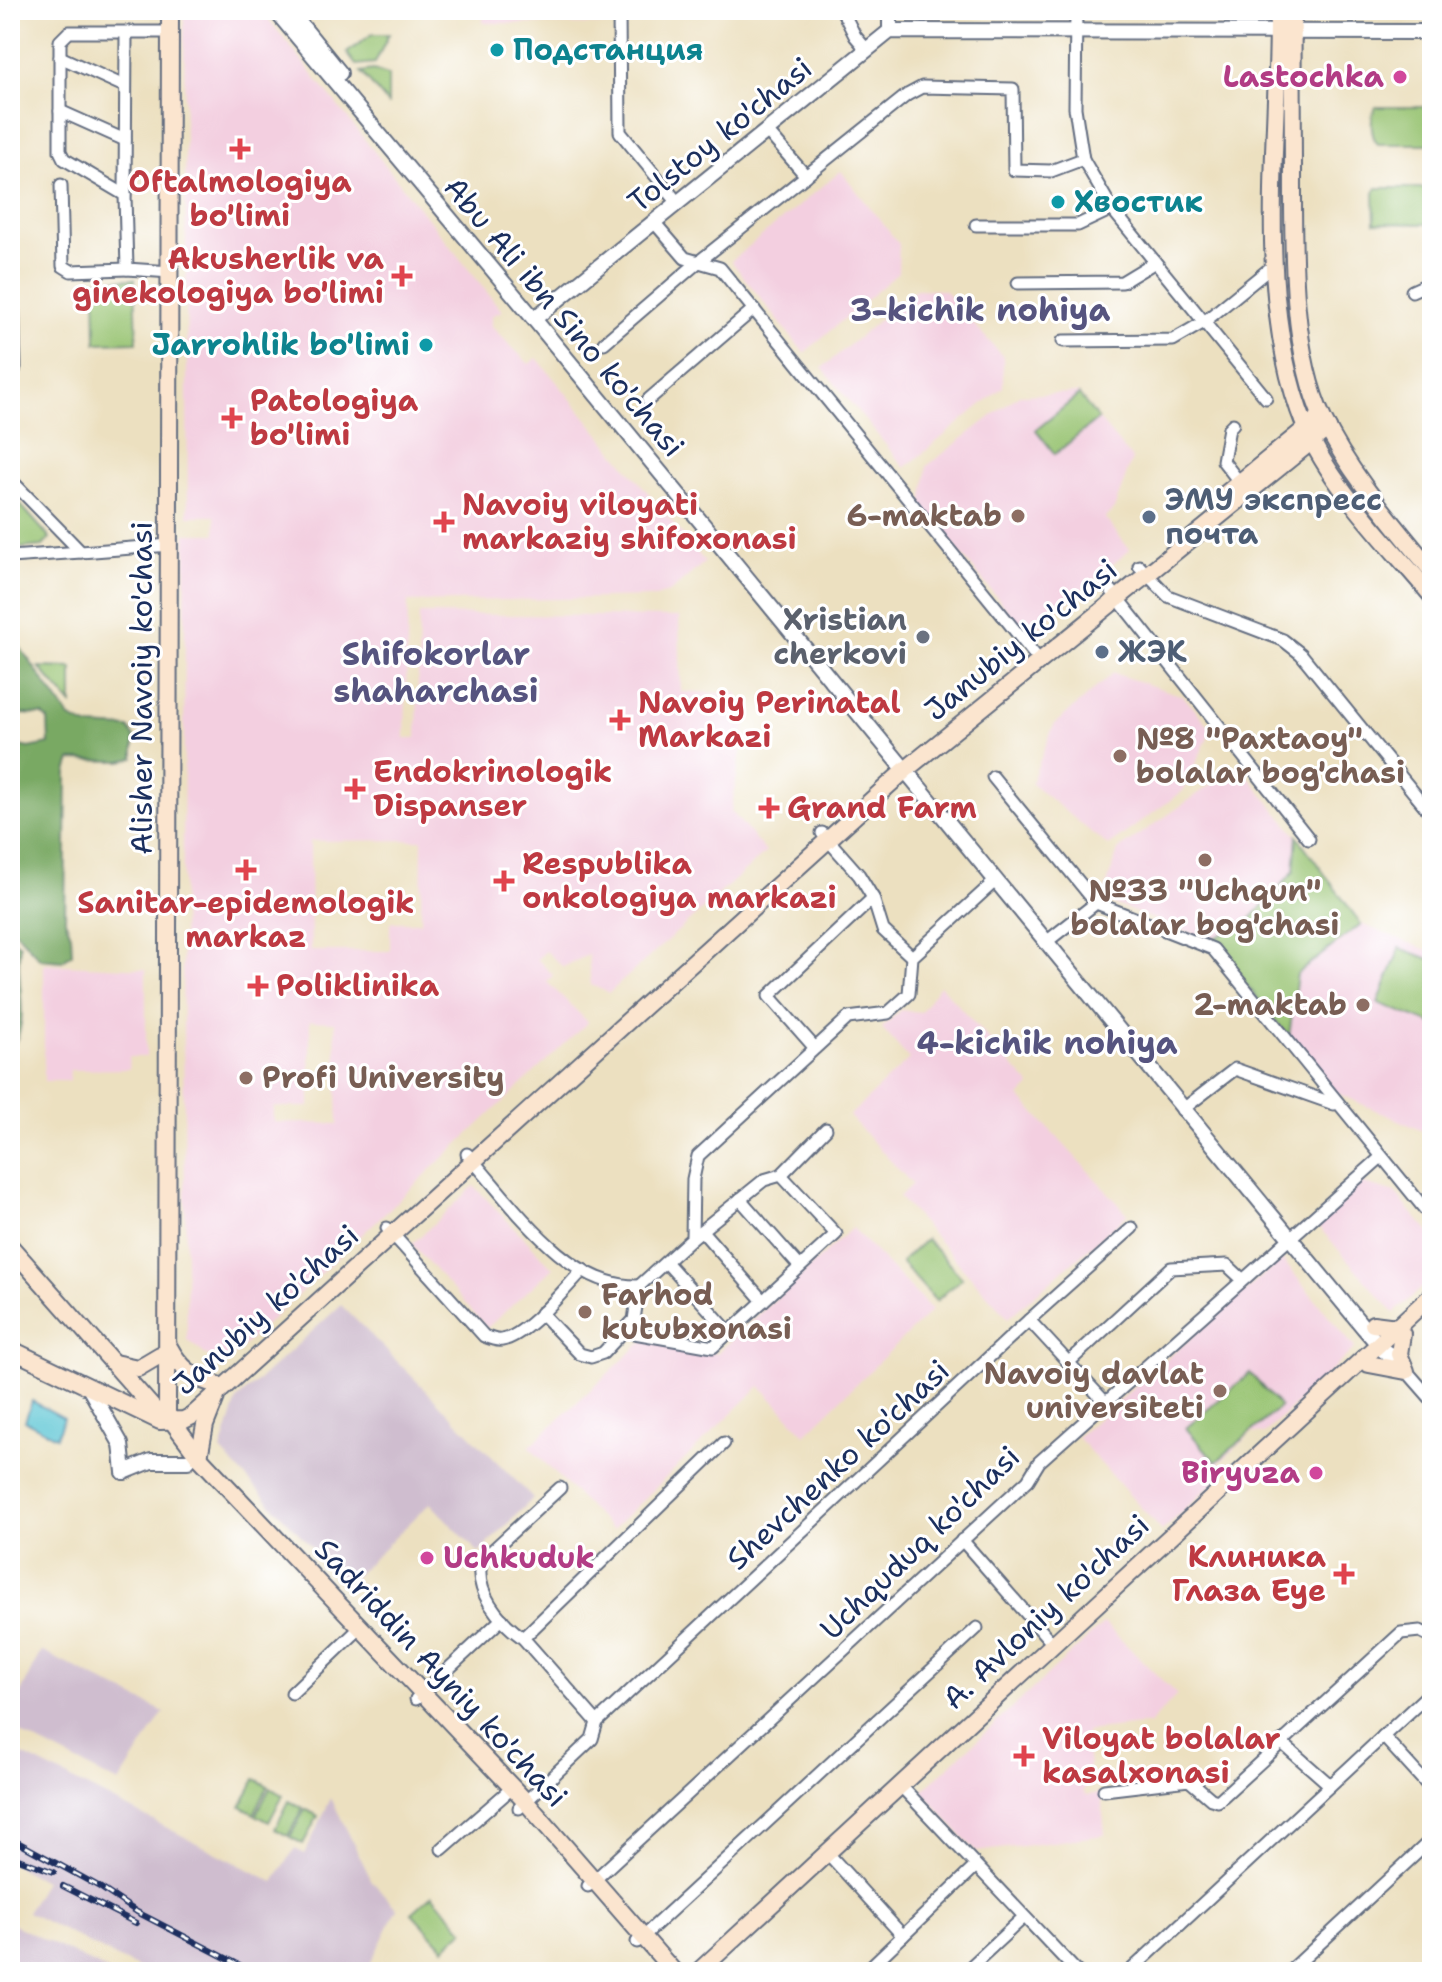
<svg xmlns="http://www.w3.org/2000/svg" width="1442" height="1982" viewBox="0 0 1442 1982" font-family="'Shantell Sans',sans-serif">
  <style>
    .built { fill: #f3cfe0; fill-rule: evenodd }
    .industrial { fill: #cfbdcf }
    .green { fill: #97c371; stroke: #597968; stroke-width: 2 }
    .forest { fill: #79a963; stroke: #4a6c60; stroke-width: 2 }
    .water { fill: #59c4d3; stroke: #3a7a98; stroke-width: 2 }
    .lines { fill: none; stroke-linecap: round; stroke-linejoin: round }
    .minor-casing { stroke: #646d80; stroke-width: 15 }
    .tertiary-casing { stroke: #646d80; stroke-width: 18 }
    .secondary-casing { stroke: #646d80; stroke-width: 20 }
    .minor { stroke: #fff; stroke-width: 11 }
    .tertiary { stroke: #fff; stroke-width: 14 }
    .secondary { stroke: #fbe5cf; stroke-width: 16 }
    .rail-casing { stroke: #1b2f5e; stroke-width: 6 }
    .rail { stroke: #fff; stroke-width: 3; stroke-dasharray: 9; stroke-linecap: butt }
    .culture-dot { fill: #0f9aa8; stroke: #fff; stroke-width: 3 }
    .hotel-dot { fill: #d1479c; stroke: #fff; stroke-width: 3 }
    .health-dot { fill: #e0444e; stroke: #fff; stroke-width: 3 }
    .education-dot { fill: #8d6e63; stroke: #fff; stroke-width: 3 }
    .service-dot { fill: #5c6f8a; stroke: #fff; stroke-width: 3 }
    .worship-dot { fill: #6b7280; stroke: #fff; stroke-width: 3 }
    .labels { text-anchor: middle; stroke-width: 6; stroke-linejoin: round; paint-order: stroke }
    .culture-label { font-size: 30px; font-weight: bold; fill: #0d838f; stroke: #fff; text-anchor: start }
    .hotel-label { font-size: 30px; font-weight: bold; fill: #b23c85; stroke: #fff; text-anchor: end }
    .street-label { font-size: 30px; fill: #1b2f5e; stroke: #fff }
    .health-label { font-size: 30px; font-weight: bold; fill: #be3a42; stroke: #fff; text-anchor: start }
    .service-label { font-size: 30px; font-weight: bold; fill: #4e5e75; stroke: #fff; text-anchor: start }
    .education-label { font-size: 30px; font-weight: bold; fill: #785e54; stroke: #fff; text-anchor: end }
    .worship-label { font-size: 30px; font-weight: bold; fill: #5b616d; stroke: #fff; text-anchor: end }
    .neighbourhood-label { font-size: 32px; font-weight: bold; fill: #56547f; stroke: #fff }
  </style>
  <rect width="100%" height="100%" fill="#fff"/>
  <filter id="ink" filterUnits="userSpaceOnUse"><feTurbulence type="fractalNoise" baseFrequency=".0125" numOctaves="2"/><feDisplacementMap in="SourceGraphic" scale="16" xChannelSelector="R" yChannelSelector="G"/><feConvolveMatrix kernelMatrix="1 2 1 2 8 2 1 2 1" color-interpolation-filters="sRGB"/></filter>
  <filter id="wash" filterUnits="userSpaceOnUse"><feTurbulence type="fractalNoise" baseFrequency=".006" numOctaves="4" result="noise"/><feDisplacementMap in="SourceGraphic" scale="32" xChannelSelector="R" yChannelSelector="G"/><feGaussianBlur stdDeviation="1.8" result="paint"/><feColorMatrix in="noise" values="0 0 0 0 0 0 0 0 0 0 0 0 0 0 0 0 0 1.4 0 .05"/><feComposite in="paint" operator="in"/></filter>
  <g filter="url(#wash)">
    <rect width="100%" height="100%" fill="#ece0c0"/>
    <g class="built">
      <path d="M184,10H261L502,311L491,316V326L529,364L537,358L705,562L670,592L656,597L408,602L405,738H417L419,614L679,617L681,692L738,693V708L747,717L731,811L766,852L609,993L591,985L588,955L563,967L546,951L537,959L553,975L547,982L588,1022L221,1367L187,1340L182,951L186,534H216L215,516H188ZM422,840L421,922H390V951H311L310,841ZM310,1021L335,1022L338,1124L274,1122V1107H310Z"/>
      <path d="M484,10H610V25L483,23Z"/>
      <path d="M841,171L899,244L898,273L804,353L731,261Z"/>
      <path d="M916,289L944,290L1003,357V387L905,468L822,368Z"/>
      <path d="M1077,393L1132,459L1114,509L1105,518L1130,550L1028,635L922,507L927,466L1019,395Z"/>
      <path d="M1113,673L1183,696L1212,729L1183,791L1108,846L1031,783L1054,725Z"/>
      <path d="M1239,765L1297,836L1294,870L1248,922L1210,940L1102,900L1118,850Z"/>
      <path d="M1361,924L1432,952V1135L1332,1091L1289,1037L1297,974Z"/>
      <path d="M44,964L146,969V1057H129V1069L70,1070L69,1081H44Z"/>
      <path d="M940,985L1031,1086L1020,1097L1128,1214L1008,1318L899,1197L912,1184L849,1116L909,1059L882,1028L900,1010L921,1012Z"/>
      <path d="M1361,1183L1395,1193L1432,1236V1279L1394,1313L1317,1225Z"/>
      <path d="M474,1186L553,1268L487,1328L412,1244Z"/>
      <path d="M852,1228L932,1310L805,1434L760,1386L612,1530L529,1447L644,1340L717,1353Z"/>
      <path d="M1282,1259L1355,1348L1264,1434L1252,1433L1219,1463L1226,1471L1162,1531L1077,1437Z"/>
      <path d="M1104,1623L1177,1695L1150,1724L1086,1731L1090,1782L1083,1791L1087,1795L1101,1793L1105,1835L976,1852L922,1791Z"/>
    </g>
    <g class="industrial">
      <path d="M341,1305L533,1498L479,1553L430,1503L347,1584L221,1451L237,1400Z"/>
      <path d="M41,1651L164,1712L119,1783L10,1728V1715Z"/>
      <path d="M23,1755L274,1882L295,1849L305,1854L331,1798L372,1881L397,1909L366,1972H145L27,1912L44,1881L10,1863V1780Z"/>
      <path d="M10,1923L61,1948L110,1972H10Z"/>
    </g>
    <g class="green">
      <path d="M372,34H389L375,63L356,65L347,53Z"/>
      <path d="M373,70L388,75V104L361,72Z"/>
      <path d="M1376,107H1432V144H1378C1370,136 1370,116 1376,107Z"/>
      <path d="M1377,188H1432V224L1375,223L1374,192Z"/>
      <path d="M135,279L137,342L96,343L95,280Z"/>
      <path d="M1079,395L1098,419L1055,454L1036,430Z"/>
      <path d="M10,493L50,538L43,546L10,549Z"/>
      <path d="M39,667L72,668V705Z"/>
      <path d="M1297,836L1361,924L1297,974L1289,1037L1210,940L1248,922L1294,871Z"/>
      <path d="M1400,948L1432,960V1024L1378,1003Z"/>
      <path d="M926,1239L962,1278L936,1301L901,1262Z"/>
      <path d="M1250,1373L1280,1407L1216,1462L1186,1428Z"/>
      <path d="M255,1779L268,1786L254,1814L241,1807Z"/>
      <path d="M270,1788L283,1795L269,1822L256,1815Z"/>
      <path d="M289,1801L303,1808L288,1836L275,1829Z"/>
      <path d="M305,1809L318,1816L303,1844L290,1837Z"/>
      <path d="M432,1895L464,1930L444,1948L412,1913Z"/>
    </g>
    <g class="forest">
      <path d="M10,633L70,718L87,726L129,728L134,737V758L121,761L71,760L67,772L65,920L71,934L72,954L62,961L40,959L10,925V744L29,748L49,744L48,720L43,715L21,714L10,699Z"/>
      <path d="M10,938L20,945C14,984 33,1019 10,1051Z"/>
    </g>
    <path class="water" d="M32,1401L64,1418L56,1437L25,1421Z"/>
  </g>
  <g filter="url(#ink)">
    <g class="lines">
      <g class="minor-casing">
        <g id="minor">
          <path d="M619,10L620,132L678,203"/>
          <path d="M842,10L855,36L867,50"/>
          <path d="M1076,10L1075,108L1083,159L1112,209L1266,398"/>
          <path d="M170,32H69L60,41V151L64,159L125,195L127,269L171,272"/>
          <path d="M10,33L13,10"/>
          <path d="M60,57L124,86"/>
          <path d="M60,111L125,140"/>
          <path d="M767,131L806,176"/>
          <path d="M10,172L15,367L10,387"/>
          <path d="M61,185L63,266L71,271L127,269"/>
          <path d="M125,195L126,33"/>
          <path d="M654,222L685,258L720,268L1034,654"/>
          <path d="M976,225H1078L1112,209"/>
          <path d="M1018,283L1122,282L1155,262"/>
          <path d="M1412,291L1432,282"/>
          <path d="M1063,341L1173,340L1204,322L1274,265"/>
          <path d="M604,343L697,263L907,95L922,87L1013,89L1014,170L1051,171L1083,159"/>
          <path d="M648,400L754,309"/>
          <path d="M1233,424L1229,428L1223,461L1240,483"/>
          <path d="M10,479L81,552L170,545"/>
          <path d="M10,557L81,552"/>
          <path d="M1139,566L1168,596L1283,640L1301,654L1432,815"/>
          <path d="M1111,590L1309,839"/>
          <path d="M993,777L1096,903L1045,943"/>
          <path d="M822,833L859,875L873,898L883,930L912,957"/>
          <path d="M1096,903L1213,949L1432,1218"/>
          <path d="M815,1048L769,996L873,898"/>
          <path d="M1182,1110L1235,1069L1334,1104"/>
          <path d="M467,1154C511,1202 566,1288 639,1286"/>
          <path d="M740,1199L800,1267"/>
          <path d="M387,1228L484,1336C489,1338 497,1341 502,1340C527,1336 565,1288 583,1270"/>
          <path d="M702,1231L763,1301"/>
          <path d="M692,1238L764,1180L781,1175L826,1129"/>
          <path d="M666,1262L729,1332"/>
          <path d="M639,1286L692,1238L693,1179L698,1156L848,1018L888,1013L909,994L912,957L994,882"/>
          <path d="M541,1313L580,1354L591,1357L603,1353L634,1320L639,1286"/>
          <path d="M1029,1320L1132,1228"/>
          <path d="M623,1331L713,1347L836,1234L781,1175"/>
          <path d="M1069,1362L1171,1268L1227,1265L1242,1279"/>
          <path d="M1404,1368L1432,1400"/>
          <path d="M962,1540L1053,1644"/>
          <path d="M523,1638C500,1622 472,1590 482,1560L560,1488"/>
          <path d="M292,1693L360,1628"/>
          <path d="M416,1699L502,1619"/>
          <path d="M597,1722L523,1638L724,1443"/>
          <path d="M1383,1736L1432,1790"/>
          <path d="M1281,1742L1330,1785"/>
          <path d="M900,1785L1077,1972"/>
          <path d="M1104,1790L1189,1780L1211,1799L1218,1801L1401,1633L1420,1631L1432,1637"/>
          <path d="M519,1808L592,1739L597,1722L1029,1320L1105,1402"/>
          <path d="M442,1849L512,1788"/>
          <path d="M833,1859L903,1936"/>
          <path d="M588,1886L1028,1480L1039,1462L1380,1158"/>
          <path d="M637,1942L977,1628"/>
          <path d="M865,1972L976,1866"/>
          <path d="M965,1972L1024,1917"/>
          <path d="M1129,1972L1432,1691"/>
          <path d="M1289,1972L1432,1839"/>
        </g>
      </g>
      <g class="tertiary-casing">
        <g id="tertiary">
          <path d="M275,10L534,319L1364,1328L1384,1351L1396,1358"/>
          <path d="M289,10L340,73"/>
          <path d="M890,10V31"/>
          <path d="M534,319L890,31L1432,32"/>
          <path d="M91,1391L121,1444L124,1472"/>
          <path d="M124,1472L151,1461H188"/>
        </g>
      </g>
      <g class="secondary-casing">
        <g id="secondary">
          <path d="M170,10L167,1414L199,1457L526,1802L674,1972"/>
          <path d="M1278,10C1279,142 1254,301 1305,426C1332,489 1389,544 1432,596"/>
          <path d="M1293,10C1292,65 1293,119 1293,174C1293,246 1291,352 1323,419C1350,475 1393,523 1432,571"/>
          <path d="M1217,501L1321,416"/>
          <path d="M10,1246L159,1415"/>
          <path d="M1373,1324L1397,1327"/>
          <path d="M169,1347C179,1366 194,1380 216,1384"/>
          <path d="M10,1349L160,1421L184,1420L192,1416L904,771L1328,428"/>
          <path d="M114,1363L138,1368L160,1355"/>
          <path d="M1369,1364L1406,1371L1399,1354L1402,1334"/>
          <path d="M199,1457L205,1425L216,1397"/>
          <path d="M698,1972L1432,1295"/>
        </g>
      </g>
      <use href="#minor" class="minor"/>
      <use href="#tertiary" class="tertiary"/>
      <use href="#secondary" class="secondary"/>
      <g class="rail-casing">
        <g id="rail">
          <path d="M10,1838L98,1886L137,1912L253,1972"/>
          <path d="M10,1856L54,1872"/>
          <path d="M63,1886L136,1923"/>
        </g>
      </g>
      <use href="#rail" class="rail"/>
    </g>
  </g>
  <g class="culture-dot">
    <circle cx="497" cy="50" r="8"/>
    <circle cx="1058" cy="202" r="8"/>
    <circle cx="426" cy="345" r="8"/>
  </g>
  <g class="hotel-dot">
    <circle cx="1400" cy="77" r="8"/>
    <circle cx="1316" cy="1473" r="8"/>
    <circle cx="427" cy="1558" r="8"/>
  </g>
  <g class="health-dot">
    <path d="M236 137h8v8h8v8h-8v8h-8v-8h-8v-8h8z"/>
    <path d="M398 264h8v8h8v8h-8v8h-8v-8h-8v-8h8z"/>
    <path d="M228 406h8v8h8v8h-8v8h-8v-8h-8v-8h8z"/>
    <path d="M440 510h8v8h8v8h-8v8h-8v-8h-8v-8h8z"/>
    <path d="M616 708h8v8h8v8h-8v8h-8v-8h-8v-8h8z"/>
    <path d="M351 777h8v8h8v8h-8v8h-8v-8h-8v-8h8z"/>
    <path d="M765 796h8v8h8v8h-8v8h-8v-8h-8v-8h8z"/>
    <path d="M242 858h8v8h8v8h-8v8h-8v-8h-8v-8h8z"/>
    <path d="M500 869h8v8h8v8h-8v8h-8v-8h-8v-8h8z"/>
    <path d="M254 974h8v8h8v8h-8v8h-8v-8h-8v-8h8z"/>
    <path d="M1340 1562h8v8h8v8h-8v8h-8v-8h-8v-8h8z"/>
    <path d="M1020 1744h8v8h8v8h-8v8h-8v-8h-8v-8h8z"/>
  </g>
  <g class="education-dot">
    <circle cx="1018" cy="516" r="8"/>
    <circle cx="1120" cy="756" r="8"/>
    <circle cx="1205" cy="860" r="8"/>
    <circle cx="1363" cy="1005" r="8"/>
    <circle cx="246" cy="1078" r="8"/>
    <circle cx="585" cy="1312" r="8"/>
    <circle cx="1220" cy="1391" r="8"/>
  </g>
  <g class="service-dot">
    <circle cx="1149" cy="517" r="8"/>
    <circle cx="1102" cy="652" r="8"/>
  </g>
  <circle class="worship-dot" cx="923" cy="637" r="8"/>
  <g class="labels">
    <g class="culture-label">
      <text x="513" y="60">Подстанция</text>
      <text x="1074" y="212">Хвостик</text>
      <text x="410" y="355" text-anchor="end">Jarrohlik bo'limi</text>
    </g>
    <g class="hotel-label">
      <text x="1384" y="87">Lastochka</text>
      <text x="1300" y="1483">Biryuza</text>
      <text x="443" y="1568" text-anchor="start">Uchkuduk</text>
    </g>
    <g class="street-label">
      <text transform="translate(720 135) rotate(-39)" y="10">Tolstoy ko'chasi</text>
      <text transform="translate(564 317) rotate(50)" y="10">Abu Ali ibn Sino ko'chasi</text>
      <text transform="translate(1021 640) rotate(-39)" y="10">Janubiy ko'chasi</text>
      <text transform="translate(142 688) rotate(-90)" y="10">Alisher Navoiy ko'chasi</text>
      <text transform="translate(266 1310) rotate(-42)" y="10">Janubiy ko'chasi</text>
      <text transform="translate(838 1465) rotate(-43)" y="10">Shevchenko ko'chasi</text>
      <text transform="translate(920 1543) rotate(-44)" y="10">Uchquduq ko'chasi</text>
      <text transform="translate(1046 1612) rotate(-43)" y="10">A. Avloniy ko'chasi</text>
      <text transform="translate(441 1673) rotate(47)" y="10">Sadriddin Ayniy ko'chasi</text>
    </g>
    <g class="health-label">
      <text x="240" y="192" text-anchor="middle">Oftalmologiya<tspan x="240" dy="34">bo'limi</tspan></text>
      <text x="384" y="269" text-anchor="end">Akusherlik va<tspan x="384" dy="34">ginekologiya bo'limi</tspan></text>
      <text x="250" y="411">Patologiya<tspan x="250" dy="34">bo'limi</tspan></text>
      <text x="462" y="515">Navoiy viloyati<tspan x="462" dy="34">markaziy shifoxonasi</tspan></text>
      <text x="638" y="713">Navoiy Perinatal<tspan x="638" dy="34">Markazi</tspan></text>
      <text x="373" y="782">Endokrinologik<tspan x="373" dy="34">Dispanser</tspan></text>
      <text x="787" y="818">Grand Farm</text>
      <text x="522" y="874">Respublika<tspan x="522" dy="34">onkologiya markazi</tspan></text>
      <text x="246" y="913" text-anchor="middle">Sanitar-epidemologik<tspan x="246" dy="34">markaz</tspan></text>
      <text x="276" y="996">Poliklinika</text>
      <text x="1326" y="1567" text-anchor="end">Клиника<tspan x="1326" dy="34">Глаза Eye</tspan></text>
      <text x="1042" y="1749">Viloyat bolalar<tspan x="1042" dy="34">kasalxonasi</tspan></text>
    </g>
    <g class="service-label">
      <text x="1165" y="510">ЭМУ экспресс<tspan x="1165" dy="34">почта</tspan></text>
      <text x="1118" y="662">ЖЭК</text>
    </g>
    <g class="education-label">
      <text x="1002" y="526">6-maktab</text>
      <text x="1136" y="749" text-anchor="start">№8 "Paxtaoy"<tspan x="1136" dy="34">bolalar bog'chasi</tspan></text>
      <text x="1205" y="901" text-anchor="middle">№33 "Uchqun"<tspan x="1205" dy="34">bolalar bog'chasi</tspan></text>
      <text x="1347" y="1015">2-maktab</text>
      <text x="262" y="1088" text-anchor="start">Profi University</text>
      <text x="601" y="1305" text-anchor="start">Farhod<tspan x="601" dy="34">kutubxonasi</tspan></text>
      <text x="1204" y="1384">Navoiy davlat<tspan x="1204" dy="34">universiteti</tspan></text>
    </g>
    <g class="worship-label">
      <text x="907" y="630">Xristian<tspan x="907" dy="34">cherkovi</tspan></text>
    </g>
    <g class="neighbourhood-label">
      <text x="980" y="321">3-kichik nohiya</text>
      <text x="436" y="665">Shifokorlar<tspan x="436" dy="37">shaharchasi</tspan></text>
      <text x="1047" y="1054">4-kichik nohiya</text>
    </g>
  </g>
  <rect width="1442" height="1982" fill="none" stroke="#fff" stroke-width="40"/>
</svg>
